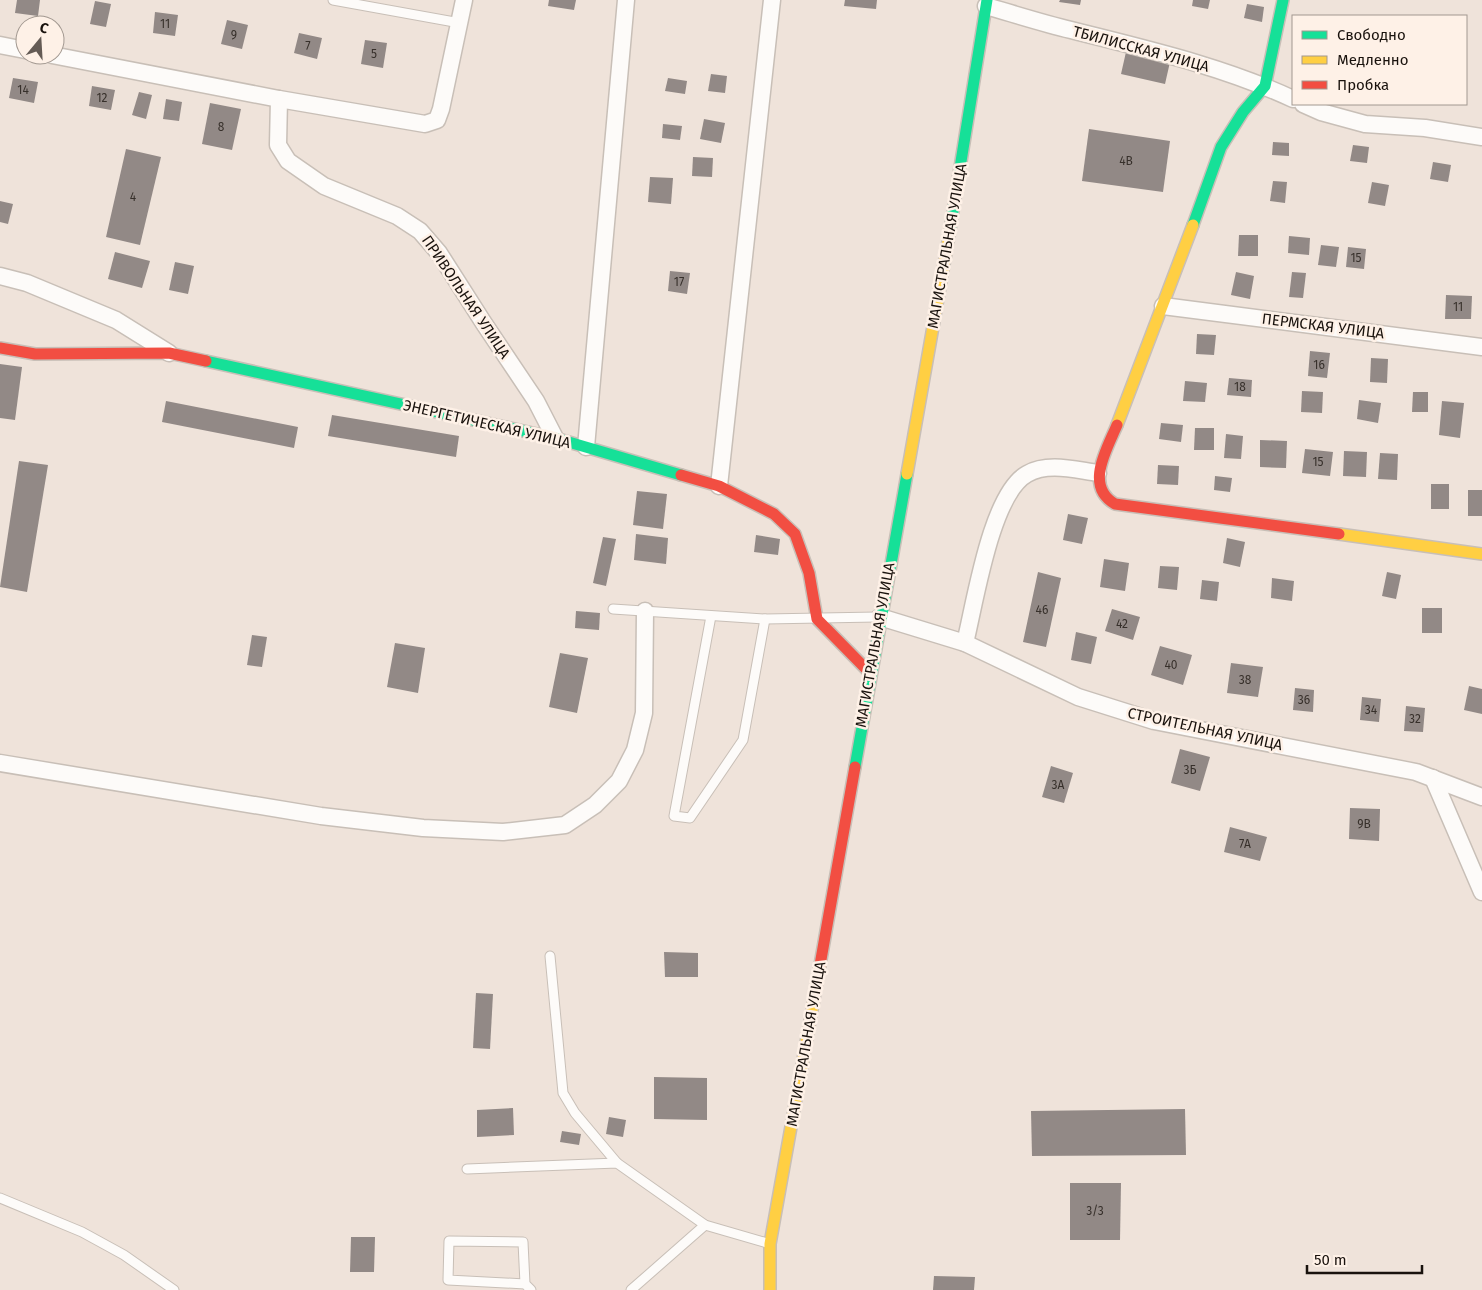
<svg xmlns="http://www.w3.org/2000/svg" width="1482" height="1290" viewBox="0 0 1482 1290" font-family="'Fira Sans',sans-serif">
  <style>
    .building { fill: #928986 }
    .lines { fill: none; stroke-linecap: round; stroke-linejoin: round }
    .lane-casing { stroke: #c8bfb7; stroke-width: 11 }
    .street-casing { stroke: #c8bfb7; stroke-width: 19 }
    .fast-casing { stroke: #c8bfb7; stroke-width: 14 }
    .slow-casing { stroke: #c8bfb7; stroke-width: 14 }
    .jam-casing { stroke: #c8bfb7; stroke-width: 14 }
    .lane { stroke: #fdfbf9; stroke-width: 9 }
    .street { stroke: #fdfbf9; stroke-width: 16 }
    .fast { stroke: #16e098; stroke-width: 11 }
    .slow { stroke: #ffcf43; stroke-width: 11 }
    .jam { stroke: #f24e42; stroke-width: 11 }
    .labels { text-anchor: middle; stroke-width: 5; stroke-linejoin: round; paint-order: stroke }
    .number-label { font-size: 12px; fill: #37302b }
    .street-label { font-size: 15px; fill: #19120d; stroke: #fef1e7 }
  </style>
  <rect width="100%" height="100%" fill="#efe3da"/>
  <g class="building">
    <path d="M17,0H40L38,16L15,13Z"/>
    <path d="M549,0H576L574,10L548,6Z"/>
    <path d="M845,0H877L876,9L844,6Z"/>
    <path d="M1060,0H1081L1080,5L1059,2Z"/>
    <path d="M1193,0H1210L1208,9L1192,6Z"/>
    <path d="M95,1L111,4L106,27L90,24Z"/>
    <path d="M1247,4L1264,7L1262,22L1244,18Z"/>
    <path d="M155,12L178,15L175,36L153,33Z"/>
    <path d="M227,20L248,25L242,49L221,44Z"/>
    <path d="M299,33L322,38L317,59L294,53Z"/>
    <path d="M365,40L387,43L383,68L361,64Z"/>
    <path d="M1126,52L1170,62L1165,84L1121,74Z"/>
    <path d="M711,74L727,76L725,93L708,91Z"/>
    <path d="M13,78L38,82L34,103L9,98Z"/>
    <path d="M668,78L687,81L685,94L665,91Z"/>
    <path d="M92,86L115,90L111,110L89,106Z"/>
    <path d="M139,92L152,95L146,119L132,115Z"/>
    <path d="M166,99L182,102L179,121L163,119Z"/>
    <path d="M210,103L241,109L232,150L202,144Z"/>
    <path d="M704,119L725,123L721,143L700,139Z"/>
    <path d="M663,124L682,126L680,140L662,138Z"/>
    <path d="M1089,129L1170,141L1163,192L1082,181Z"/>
    <path d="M1273,142L1289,143V156L1272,155Z"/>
    <path d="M1353,145L1369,147L1367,163L1350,161Z"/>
    <path d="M126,149L161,157L140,245L106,237Z"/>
    <path d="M693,157L713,158L712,177L692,176Z"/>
    <path d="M1433,162L1451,165L1448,182L1430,179Z"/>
    <path d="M650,177L673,178L671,204L648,202Z"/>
    <path d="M1273,181L1287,182L1285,203L1270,201Z"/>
    <path d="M1372,182L1389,185L1385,206L1368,203Z"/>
    <path d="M0,201L13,204L8,224L0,222Z"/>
    <path d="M1239,235H1258V256H1238Z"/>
    <path d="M1289,236L1310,238L1309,255L1288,253Z"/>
    <path d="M1321,245L1339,247L1336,267L1318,265Z"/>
    <path d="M1348,247L1366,249L1364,269L1346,267Z"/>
    <path d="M115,252L150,261L142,288L108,279Z"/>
    <path d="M175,262L194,266L188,294L169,290Z"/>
    <path d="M670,271L690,273L687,294L668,291Z"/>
    <path d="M1236,272L1254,276L1250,299L1231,295Z"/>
    <path d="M1292,272L1306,273L1303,298L1289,297Z"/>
    <path d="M1446,295L1472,296L1471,319H1445Z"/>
    <path d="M1197,334L1216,335L1214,355L1196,354Z"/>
    <path d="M1310,351L1330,353L1327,378L1308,376Z"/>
    <path d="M1371,358L1388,359L1387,383L1370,382Z"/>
    <path d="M0,364L22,367L15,420L0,418Z"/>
    <path d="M1229,378L1252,380L1251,397L1227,395Z"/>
    <path d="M1185,381L1207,383L1205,402L1183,401Z"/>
    <path d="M1302,391L1323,392L1322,413L1301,412Z"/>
    <path d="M1413,392H1428V412H1412Z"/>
    <path d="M1359,400L1381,403L1378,423L1357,419Z"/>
    <path d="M166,401L298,427L294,448L162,422Z"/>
    <path d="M1442,401L1464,403L1460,438L1439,435Z"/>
    <path d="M332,415L459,436L456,457L328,436Z"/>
    <path d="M1161,423L1183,425L1181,442L1159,439Z"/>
    <path d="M1195,428H1214V450H1194Z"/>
    <path d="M1226,434L1243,436L1241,459L1224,458Z"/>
    <path d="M1260,440L1287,441L1286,468L1260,467Z"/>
    <path d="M1305,449L1333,452L1330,476L1302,473Z"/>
    <path d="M1344,451L1367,452L1366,477L1343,476Z"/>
    <path d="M1380,453L1398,454L1397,480L1378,479Z"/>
    <path d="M19,461L48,465L27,592L0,587Z"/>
    <path d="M1158,465L1179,466L1178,485L1157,484Z"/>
    <path d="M1215,476L1232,478L1230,492L1214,490Z"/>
    <rect x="1431" y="484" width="18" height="25"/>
    <rect x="1468" y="490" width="14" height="26"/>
    <path d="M637,491L667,494L663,529L633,525Z"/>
    <path d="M1068,514L1088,518L1082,544L1063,540Z"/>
    <path d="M636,534L668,538L666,564L634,560Z"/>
    <path d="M756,535L780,539L778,555L754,552Z"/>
    <path d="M603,537L616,539L606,586L593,583Z"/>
    <path d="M1227,538L1245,542L1240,567L1223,563Z"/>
    <path d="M1104,559L1129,563L1125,591L1100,587Z"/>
    <path d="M1160,566L1179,567L1177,590L1158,588Z"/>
    <path d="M1038,572L1061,578L1046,647L1023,642Z"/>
    <path d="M1387,572L1401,575L1396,599L1382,596Z"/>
    <path d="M1272,578L1294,581L1292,601L1271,598Z"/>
    <path d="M1202,580L1219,582L1217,601L1200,599Z"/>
    <rect x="1422" y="608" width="20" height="25"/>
    <path d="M1112,609L1140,617L1133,640L1105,631Z"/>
    <path d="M576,611L600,613L599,630L575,628Z"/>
    <path d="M1076,632L1097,637L1091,664L1071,660Z"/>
    <path d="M252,635L267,637L262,667L247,665Z"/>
    <path d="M395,643L425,648L418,693L387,687Z"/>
    <path d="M1160,646L1192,655L1183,685L1151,675Z"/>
    <path d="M560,653L588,658L577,713L549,707Z"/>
    <path d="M1231,663L1263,667L1258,697L1227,693Z"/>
    <path d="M1469,686L1482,689V714L1464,710Z"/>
    <path d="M1295,688L1314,690L1313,712L1293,710Z"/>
    <path d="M1362,697L1381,699L1379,722L1360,720Z"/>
    <path d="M1406,706L1425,708L1423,732L1404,731Z"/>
    <path d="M1180,749L1210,757L1200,791L1171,783Z"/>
    <path d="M1051,766L1073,773L1064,803L1042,797Z"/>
    <path d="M1350,808L1380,809L1379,841L1349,839Z"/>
    <path d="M1230,827L1267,837L1260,861L1224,852Z"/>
    <path d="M664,952L698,953V977H665Z"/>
    <path d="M476,993L493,994L490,1049L473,1048Z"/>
    <path d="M654,1077L707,1078V1120L654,1119Z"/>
    <path d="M513,1108L514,1135L477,1137V1110Z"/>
    <path d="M1185,1109L1186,1155L1032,1156L1031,1111Z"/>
    <path d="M609,1117L626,1120L623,1137L606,1134Z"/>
    <path d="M562,1131L581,1134L579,1145L560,1142Z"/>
    <path d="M1070,1183H1121L1120,1240H1070Z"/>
    <path d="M351,1237H375L374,1272H350Z"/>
    <path d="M934,1276L975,1277L974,1290H933Z"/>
  </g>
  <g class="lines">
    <g class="lane-casing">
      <g id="lane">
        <path d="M333,0L460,23"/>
        <path d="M613,609L765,619L877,617"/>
        <path d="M711,616L674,816L690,818L743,740L765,619"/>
        <path d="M550,956L563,1093L575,1113L617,1163"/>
        <path d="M467,1169L617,1163L705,1225L767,1243"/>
        <path d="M0,1198L82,1232L124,1255L174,1290"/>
        <path d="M525,1284L448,1280L449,1241L523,1242L525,1284L531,1290"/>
        <path d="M631,1290L705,1225"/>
      </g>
    </g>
    <g class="street-casing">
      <g id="street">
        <path d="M986,6C1014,14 1042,23 1071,30C1146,49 1222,66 1293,99"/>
        <path d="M0,45L25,50"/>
        <path d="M52,55L279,99L278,145L288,161L324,186L397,216L420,231L439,253L483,322L536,401L555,438"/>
        <path d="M279,99L425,124L437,120L441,109L464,0"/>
        <path d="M1303,104L1321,112L1365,124L1425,128L1482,137"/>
        <path d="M0,276L27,283L116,320L169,353"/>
        <path d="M1163,306L1482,347"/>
        <path d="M586,447L626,0"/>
        <path d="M719,486L772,0"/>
        <path d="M880,617L965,643L1078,697L1154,721L1416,772L1482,797"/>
        <path d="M965,643C975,603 991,494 1027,474C1048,462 1075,470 1098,473"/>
        <path d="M0,763L321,816L423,828L503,832L565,825L595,805L619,781L635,750L644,713L645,611"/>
        <path d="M1433,778L1482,892"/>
      </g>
    </g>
    <g class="fast-casing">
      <g id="fast">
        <path d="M1193,225L1221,147L1243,112L1265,86L1283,0"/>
        <path d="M949,236L987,0"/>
        <path d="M206,361L555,438L681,475"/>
        <path d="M855,767L907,474"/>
      </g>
    </g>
    <g class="slow-casing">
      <g id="slow">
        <path d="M1117,425L1193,225"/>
        <path d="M907,474L949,236"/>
        <path d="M1339,534L1482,554"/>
        <path d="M770,1290V1244L820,965"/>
      </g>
    </g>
    <g class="jam-casing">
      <g id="jam">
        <path d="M0,348L35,354L169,353L206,361"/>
        <path d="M1117,425C1107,449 1084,486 1115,504L1339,534"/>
        <path d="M681,475L719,486L774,514L795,534L809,573L817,619L870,673"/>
        <path d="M820,965L855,767"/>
      </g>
    </g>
    <use href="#lane" class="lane"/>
    <use href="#street" class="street"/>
    <use href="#fast" class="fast"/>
    <use href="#slow" class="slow"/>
    <use href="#jam" class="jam"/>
  </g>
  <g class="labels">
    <g class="number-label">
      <text x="165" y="28">11</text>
      <text x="234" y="39">9</text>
      <text x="308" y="50">7</text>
      <text x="374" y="58">5</text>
      <text x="23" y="94">14</text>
      <text x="102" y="102">12</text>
      <text x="221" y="131">8</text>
      <text x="1126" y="165">4В</text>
      <text x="133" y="201">4</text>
      <text x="1356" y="262">15</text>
      <text x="679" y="286">17</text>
      <text x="1458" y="311">11</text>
      <text x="1319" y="369">16</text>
      <text x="1240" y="391">18</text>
      <text x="1318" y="466">15</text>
      <text x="1042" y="614">46</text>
      <text x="1122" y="628">42</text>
      <text x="1171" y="669">40</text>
      <text x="1245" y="684">38</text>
      <text x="1304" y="704">36</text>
      <text x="1371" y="714">34</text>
      <text x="1415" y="723">32</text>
      <text x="1190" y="774">3Б</text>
      <text x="1058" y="789">3А</text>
      <text x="1364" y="828">9В</text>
      <text x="1245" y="848">7А</text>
      <text x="1095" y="1215">3/3</text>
    </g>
    <g class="street-label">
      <text transform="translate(1141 49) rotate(15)" y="5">ТБИЛИССКАЯ УЛИЦА</text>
      <text transform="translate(947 246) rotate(-80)" y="5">МАГИСТРАЛЬНАЯ УЛИЦА</text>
      <text transform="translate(466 297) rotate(56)" y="5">ПРИВОЛЬНАЯ УЛИЦА</text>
      <text transform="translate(1323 326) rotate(7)" y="5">ПЕРМСКАЯ УЛИЦА</text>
      <text transform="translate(487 424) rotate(13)" y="5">ЭНЕРГЕТИЧЕСКАЯ УЛИЦА</text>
      <text transform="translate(875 645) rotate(-80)" y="5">МАГИСТРАЛЬНАЯ УЛИЦА</text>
      <text transform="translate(1205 729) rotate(12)" y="5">СТРОИТЕЛЬНАЯ УЛИЦА</text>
      <text transform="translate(806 1044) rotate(-80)" y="5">МАГИСТРАЛЬНАЯ УЛИЦА</text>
    </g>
  </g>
  <rect x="1292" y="15" width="175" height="90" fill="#fef1e7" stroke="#a29890"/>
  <rect x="1302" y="31" width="25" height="8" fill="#16e098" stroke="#a29890"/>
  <text x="1337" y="40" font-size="15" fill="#19120d">Свободно</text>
  <rect x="1302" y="56" width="25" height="8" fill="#ffcf43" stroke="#a29890"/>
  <text x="1337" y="65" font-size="15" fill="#19120d">Медленно</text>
  <rect x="1302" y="81" width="25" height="8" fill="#f24e42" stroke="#a29890"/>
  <text x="1337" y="90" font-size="15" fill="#19120d">Пробка</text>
  <g transform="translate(40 40) rotate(18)"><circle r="24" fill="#fef1e7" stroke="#a29890"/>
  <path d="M0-4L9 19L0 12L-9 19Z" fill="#645b55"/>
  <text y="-8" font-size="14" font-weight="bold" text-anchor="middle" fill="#19120d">С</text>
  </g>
  <path d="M1307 1265v8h115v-8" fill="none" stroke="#19120d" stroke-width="2.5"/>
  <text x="1314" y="1265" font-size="15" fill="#19120d" stroke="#fef1e7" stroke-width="4" paint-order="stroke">50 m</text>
</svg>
